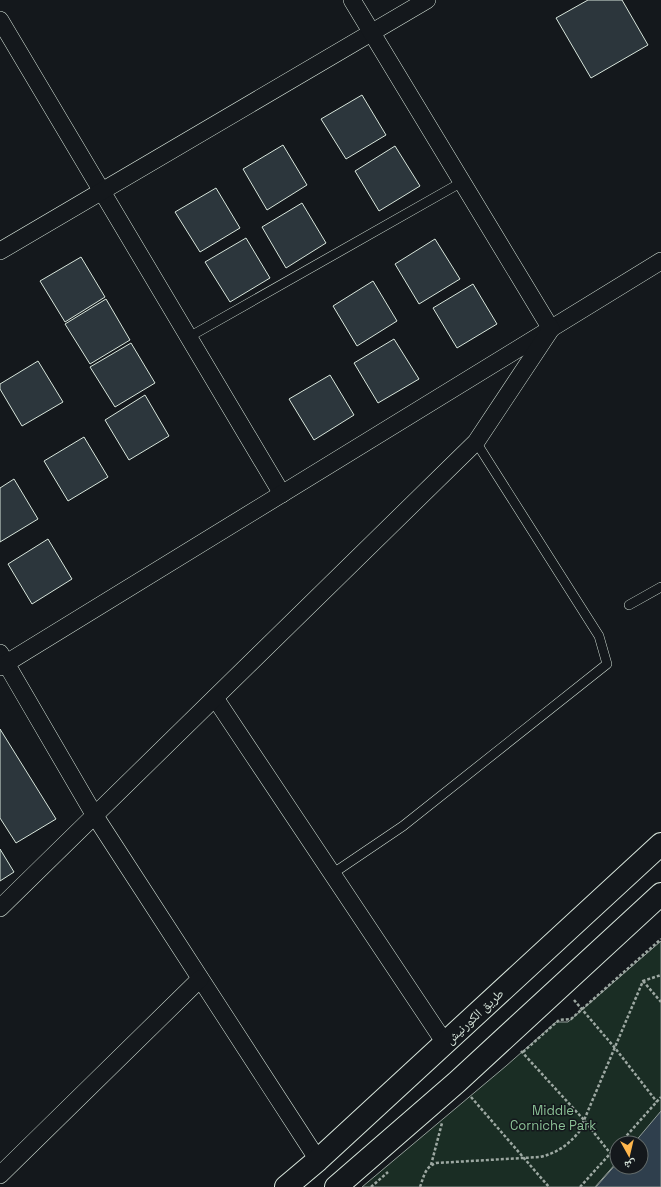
<svg xmlns="http://www.w3.org/2000/svg" width="661" height="1187" viewBox="0 0 661 1187" font-family="'Space Grotesk','Noto Naskh Arabic',sans-serif">
  <style>
    .green { fill: #1a2d24; stroke: #939e99 }
    .water { fill: #2f3f4d; stroke: #939e99 }
    .building { fill: #2c363c; stroke: #d8e6dc }
    .lines { fill: none; stroke-linecap: round; stroke-linejoin: round }
    .service-casing { stroke: #d8e6dc; stroke-width: 10 }
    .minor-casing { stroke: #d8e6dc; stroke-width: 18 }
    .primary-casing { stroke: #d8e6dc; stroke-width: 24 }
    .path { stroke: #9da8a2; stroke-width: 2.5; stroke-dasharray: 3 2; stroke-linecap: butt }
    .service { stroke: #14181c; stroke-width: 9 }
    .minor { stroke: #14181c; stroke-width: 17 }
    .primary { stroke: #14181c; stroke-width: 22 }
    .labels { text-anchor: middle; stroke-width: 3; stroke-linejoin: round; paint-order: stroke }
    .street-label { font-size: 13px; fill: #d8e6dc; stroke: #14181c }
    .park-label { font-size: 13px; fill: #8ac095; stroke: #14181c }
  </style>
  <rect width="100%" height="100%" fill="#14181c"/>
  <path class="green" d="M661,941V1123L637,1143H617V1162L595,1187H362L506,1066L556,1022H568Z"/>
  <path class="water" d="M661,1111V1187H596L617,1163V1167H641V1143H634Z"/>
  <g class="building">
    <path d="M588,0H622L648,45L591,78L556,18Z"/>
    <path d="M362,95L386,135L346,159L321,119Z"/>
    <path d="M283,145L307,185L267,210L243,169Z"/>
    <path d="M395,146L420,186L379,211L355,171Z"/>
    <path d="M216,188L240,228L200,252L175,212Z"/>
    <path d="M302,203L326,243L286,268L262,227Z"/>
    <path d="M246,238L270,278L230,302L205,262Z"/>
    <path d="M435,239L460,279L419,304L395,264Z"/>
    <path d="M81,257L105,297L65,322L40,281Z"/>
    <path d="M373,281L397,321L357,346L333,306Z"/>
    <path d="M473,284L497,324L457,348L433,308Z"/>
    <path d="M106,299L130,340L90,364L65,324Z"/>
    <path d="M394,339L419,379L378,403L354,363Z"/>
    <path d="M131,343L155,383L115,407L90,367Z"/>
    <path d="M38,361L63,402L22,426L0,389V384Z"/>
    <path d="M330,375L354,415L314,440L289,399Z"/>
    <path d="M145,395L169,436L129,460L105,420Z"/>
    <path d="M84,437L108,477L68,501L44,461Z"/>
    <path d="M14,479L38,519L0,542V488Z"/>
    <path d="M48,539L72,579L32,604L8,564Z"/>
    <path d="M0,729L56,819L16,843L0,818Z"/>
    <path d="M0,849L14,872L0,881Z"/>
  </g>
  <g class="lines">
    <g class="service-casing">
      <g id="service">
        <path d="M189,337L462,182"/>
        <path d="M629,605L661,587"/>
        <path d="M332,874L403,826L607,664L599,636L476,442"/>
      </g>
    </g>
    <g class="minor-casing">
      <g id="minor">
        <path d="M0,20L282,494"/>
        <path d="M0,251L427,0"/>
        <path d="M0,653L95,816L318,1160"/>
        <path d="M0,667L661,261"/>
        <path d="M215,698L445,1043"/>
        <path d="M0,908L476,442L551,329L352,0"/>
        <path d="M0,1175L200,979"/>
      </g>
    </g>
    <g class="primary-casing">
      <g id="primary">
        <path d="M286,1187L318,1160L661,844"/>
        <path d="M336,1187L457,1082L661,894"/>
      </g>
    </g>
    <g class="path">
      <path d="M643,981L661,1002"/>
      <path d="M574,1000L615,1048L657,1102"/>
      <path d="M521,1051L584,1120L610,1153"/>
      <path d="M523,1052L559,1020L571,1019L661,939"/>
      <path d="M471,1097L549,1187"/>
      <path d="M620,1143L661,1097"/>
      <path d="M431,1165L442,1123"/>
      <path d="M371,1187L388,1172"/>
      <path d="M420,1187C424,1176 425,1167 436,1163L540,1157C557,1153 568,1145 579,1132L643,981L661,975"/>
      <path d="M580,1187L617,1146"/>
    </g>
    <use href="#service" class="service"/>
    <use href="#minor" class="minor"/>
    <use href="#primary" class="primary"/>
  </g>
  <g class="labels">
    <g class="street-label">
      <text transform="translate(474 1016) rotate(-43)" y="5">طريق الكورنيش</text>
    </g>
    <g class="park-label">
      <text x="553" y="1115">Middle<tspan x="553" dy="15">Corniche Park</tspan></text>
    </g>
  </g>
  <g transform="translate(629 1155) rotate(172)"><circle r="19" fill="#14181c" stroke="#626a69"/>
  <path d="M0-3L7 15L0 10L-7 15Z" fill="#ffb74d"/>
  <text y="-6" font-size="11" font-weight="bold" text-anchor="middle" fill="#d8e6dc">ش</text>
  </g>
</svg>
